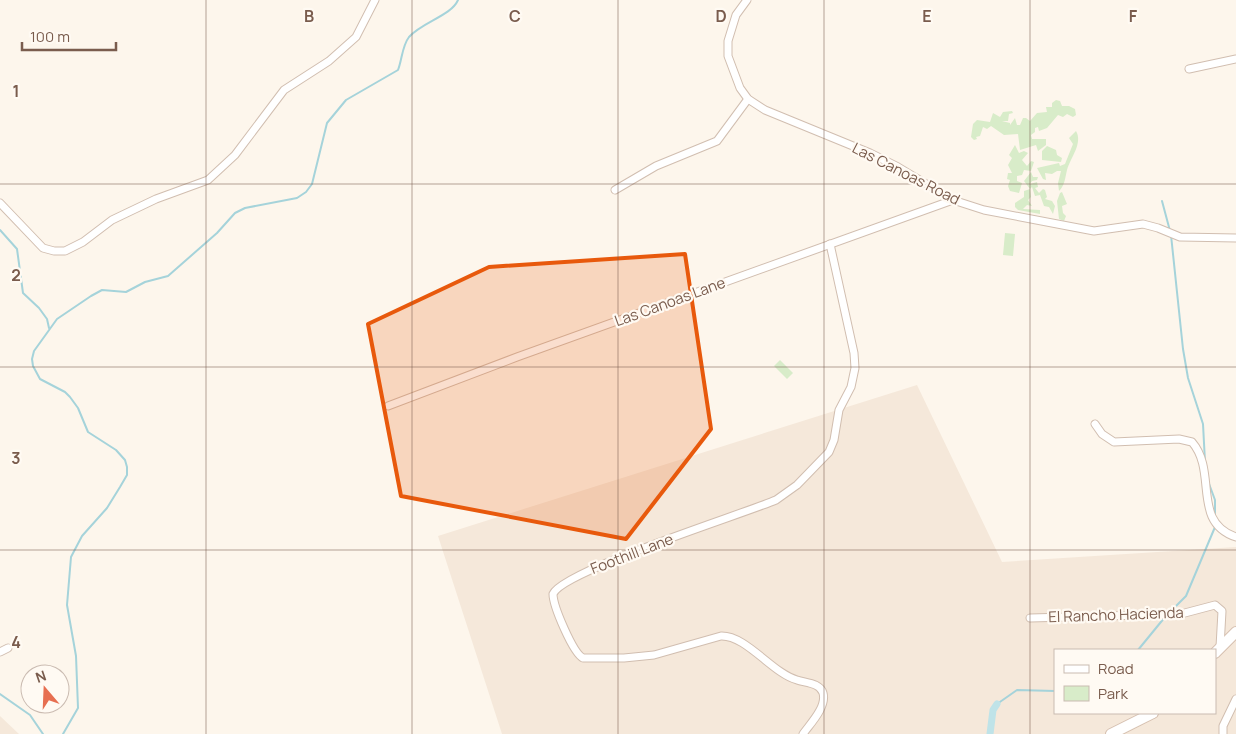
<svg xmlns="http://www.w3.org/2000/svg" width="1236" height="734" viewBox="0 0 1236 734" font-family="Manrope,sans-serif">
  <style>
    .residential { fill: #f5e8da; fill-rule: evenodd }
    .green { fill: #d8ecc9 }
    .lines { fill: none; stroke-linecap: round; stroke-linejoin: round }
    .stream { stroke: #a5d3da; stroke-width: 2 }
    .canal { stroke: #bfe3e8; stroke-width: 7 }
    .minor-casing { stroke: #d1beb0; stroke-width: 9 }
    .secondary-casing { stroke: #d6c0b0; stroke-width: 12 }
    .minor { stroke: #fff; stroke-width: 7 }
    .secondary { stroke: #fff; stroke-width: 10 }
    .marked { fill: #e8590c; fill-opacity: 0.2; stroke: #e8590c; stroke-width: 4; stroke-linejoin: round }
    .grid { fill: none; stroke: #7a5c4d; stroke-width: 1; stroke-opacity: 0.55 }
    .labels { text-anchor: middle; stroke-width: 4.5; stroke-linejoin: round; paint-order: stroke }
    .street-label { font-size: 15px; fill: #7a5c4d; stroke: #fffaf3 }
    .grid-label { font-size: 16px; text-anchor: middle; font-weight: bold; fill: #7a5c4d; stroke: #fffaf3; stroke-width: 4.5; stroke-linejoin: round; paint-order: stroke }
  </style>
  <rect width="100%" height="100%" fill="#fdf6ec"/>
  <g class="residential">
    <path d="M917,385L1002,562L1236,547V734H502L438,536ZM1055,650H1215V713H1055Z"/>
    <path d="M0,716L19,734H0Z"/>
  </g>
  <g class="green">
    <path d="M1056,100L1060,101L1062,106H1069L1075,109L1076,115L1073,117L1067,114L1063,117L1058,115L1047,128L1039,131L1038,127L1035,128V132L1031,135L1032,139H1046V145L1038,151L1036,145L1020,150L1018,134L1004,135L991,126L987,129L983,127L980,136L976,137L977,139L974,140L971,137L973,124L977,120L990,122L993,113L1000,117L1003,112L1012,111L1013,113L1009,114L1008,121H1002L1010,123V125L1015,118L1017,125H1020L1023,118H1026L1030,121L1037,113L1047,112L1046,107H1052V103Z"/>
    <path d="M1076,131C1083,143 1071,157 1067,170C1065,178 1065,185 1059,191L1058,183L1061,171H1057L1052,174L1045,173L1046,180L1043,179L1037,168L1059,163L1060,166L1065,164L1073,144L1069,138Z"/>
    <path d="M1015,145L1019,153L1024,151L1028,153L1022,160L1027,166L1031,161L1034,162L1031,171L1024,170L1022,175L1017,176V181L1022,183L1019,193L1010,191L1008,186L1010,180L1007,179L1008,173H1012L1008,165L1012,158L1009,155Z"/>
    <path d="M1047,146L1056,150L1057,155L1062,158L1061,162L1042,160V151Z"/>
    <path d="M1031,172L1033,177H1038L1037,180L1032,181L1030,184L1037,182L1038,187L1035,188L1039,193L1043,189L1045,190L1047,197L1045,199L1052,201L1055,206L1053,214L1049,207L1044,206L1040,195L1035,196L1032,187L1030,189L1031,197L1028,200L1032,206L1027,205L1023,209L1040,210V214L1018,210L1015,207V203L1024,197V191L1030,189L1024,181Z"/>
    <path d="M1062,192L1067,204L1062,206L1063,213L1066,216L1064,221L1059,219L1057,201L1060,193Z"/>
    <path d="M1005,233L1015,234L1013,256L1003,255Z"/>
    <path d="M780,360L793,373L787,379L774,366Z"/>
  </g>
  <g class="lines">
    <g class="stream">
      <path d="M1162,201L1170,231"/>
      <path d="M0,230L17,249L23,293L39,308L47,319L49,328"/>
      <path d="M1171,235L1183,349L1188,378L1203,424L1205,462"/>
      <path d="M1208,481L1215,500V515"/>
      <path d="M1170,612L1186,596L1215,527"/>
      <path d="M1138,650L1165,617"/>
      <path d="M0,694L30,715L43,734"/>
      <path d="M997,704L1017,690L1055,691"/>
      <path d="M63,734L78,708L76,656L67,605L71,557L82,536L107,508L120,487L127,475V467L125,460L116,450L88,432L78,408L70,397L65,392L40,379L33,366L32,359L34,351L57,319L91,296L102,290L126,292L145,282L168,276L217,233L235,213L245,208L297,198L306,192L312,184L327,123L346,100L398,70C402,60 402,46 409,37C422,22 451,16 458,0"/>
    </g>
    <path class="canal" d="M990,734L993,710L997,704"/>
    <g class="minor-casing">
      <g id="minor">
        <path d="M747,0L736,15L728,41V56L740,88L748,99L765,110L870,153L898,167L953,200L984,210L1094,231L1143,224L1158,228L1180,237L1236,238"/>
        <path d="M1189,69L1236,59"/>
        <path d="M615,190L656,166L717,141L748,99"/>
        <path d="M0,203L43,248L54,251H65L83,242L112,220L156,199L208,180L235,155L284,90L329,61L356,37L375,0"/>
        <path d="M388,406L517,357L953,200"/>
        <path d="M1095,424L1102,434L1114,442L1179,439L1192,442C1218,472 1191,522 1236,537"/>
        <path d="M1030,618L1181,614L1215,605L1222,611L1220,647"/>
        <path d="M0,652L8,648"/>
        <path d="M803,734C810,724 827,707 823,693C820,683 806,683 797,680C772,673 746,635 721,636L654,655L624,658H583C573,653 553,606 553,594C562,571 743,514 776,500L797,485L829,452L834,440L839,410L851,387L855,368L854,353L830,244"/>
        <path d="M1223,734V726L1236,699"/>
      </g>
    </g>
    <g class="secondary-casing">
      <g id="secondary">
        <path d="M1215,653L1236,632"/>
        <path d="M1111,734L1153,713"/>
      </g>
    </g>
    <use href="#minor" class="minor"/>
    <use href="#secondary" class="secondary"/>
  </g>
  <path class="marked" d="M685,254L711,429L626,539L401,496L368,324L489,267Z"/>
  <path class="grid" d="M206,0V734M412,0V734M618,0V734M824,0V734M1030,0V734M0,184H1236M0,367H1236M0,550H1236"/>
  <g class="labels">
    <g class="street-label">
      <text transform="translate(906 174) rotate(27)" y="5">Las Canoas Road</text>
      <text transform="translate(670 302) rotate(-20)" y="5">Las Canoas Lane</text>
      <text transform="translate(632 554) rotate(-21)" y="5">Foothill Lane</text>
      <text transform="translate(1116 615) rotate(-2)" y="5">El Rancho Hacienda</text>
    </g>
  </g>
  <g class="grid-label">
    <text x="309" y="22">B</text>
    <text x="515" y="22">C</text>
    <text x="721" y="22">D</text>
    <text x="927" y="22">E</text>
    <text x="1133" y="22">F</text>
    <text x="16" y="97">1</text>
    <text x="16" y="281">2</text>
    <text x="16" y="464">3</text>
    <text x="16" y="648">4</text>
  </g>
  <rect x="1054" y="649" width="162" height="65" fill="#fffaf3" stroke="#cabbb1"/>
  <rect x="1064" y="665" width="25" height="8" fill="#ffffff" stroke="#cabbb1"/>
  <text x="1098" y="674" font-size="15" fill="#7a5c4d">Road</text>
  <rect x="1064" y="686" width="25" height="15" fill="#d8ecc9" stroke="#cabbb1"/>
  <text x="1098" y="699" font-size="15" fill="#7a5c4d">Park</text>
  <g transform="translate(45 689) rotate(341)"><circle r="24" fill="#fffaf3" stroke="#cabbb1"/>
  <path d="M0-4L9 19L0 12L-9 19Z" fill="#e76f51"/>
  <text y="-8" font-size="14" font-weight="bold" text-anchor="middle" fill="#7a5c4d">N</text>
  </g>
  <path d="M22 42v8h94v-8" fill="none" stroke="#7a5c4d" stroke-width="2.5"/>
  <text x="30" y="42" font-size="15" fill="#7a5c4d" stroke="#fffaf3" stroke-width="4" paint-order="stroke">100 m</text>
</svg>
